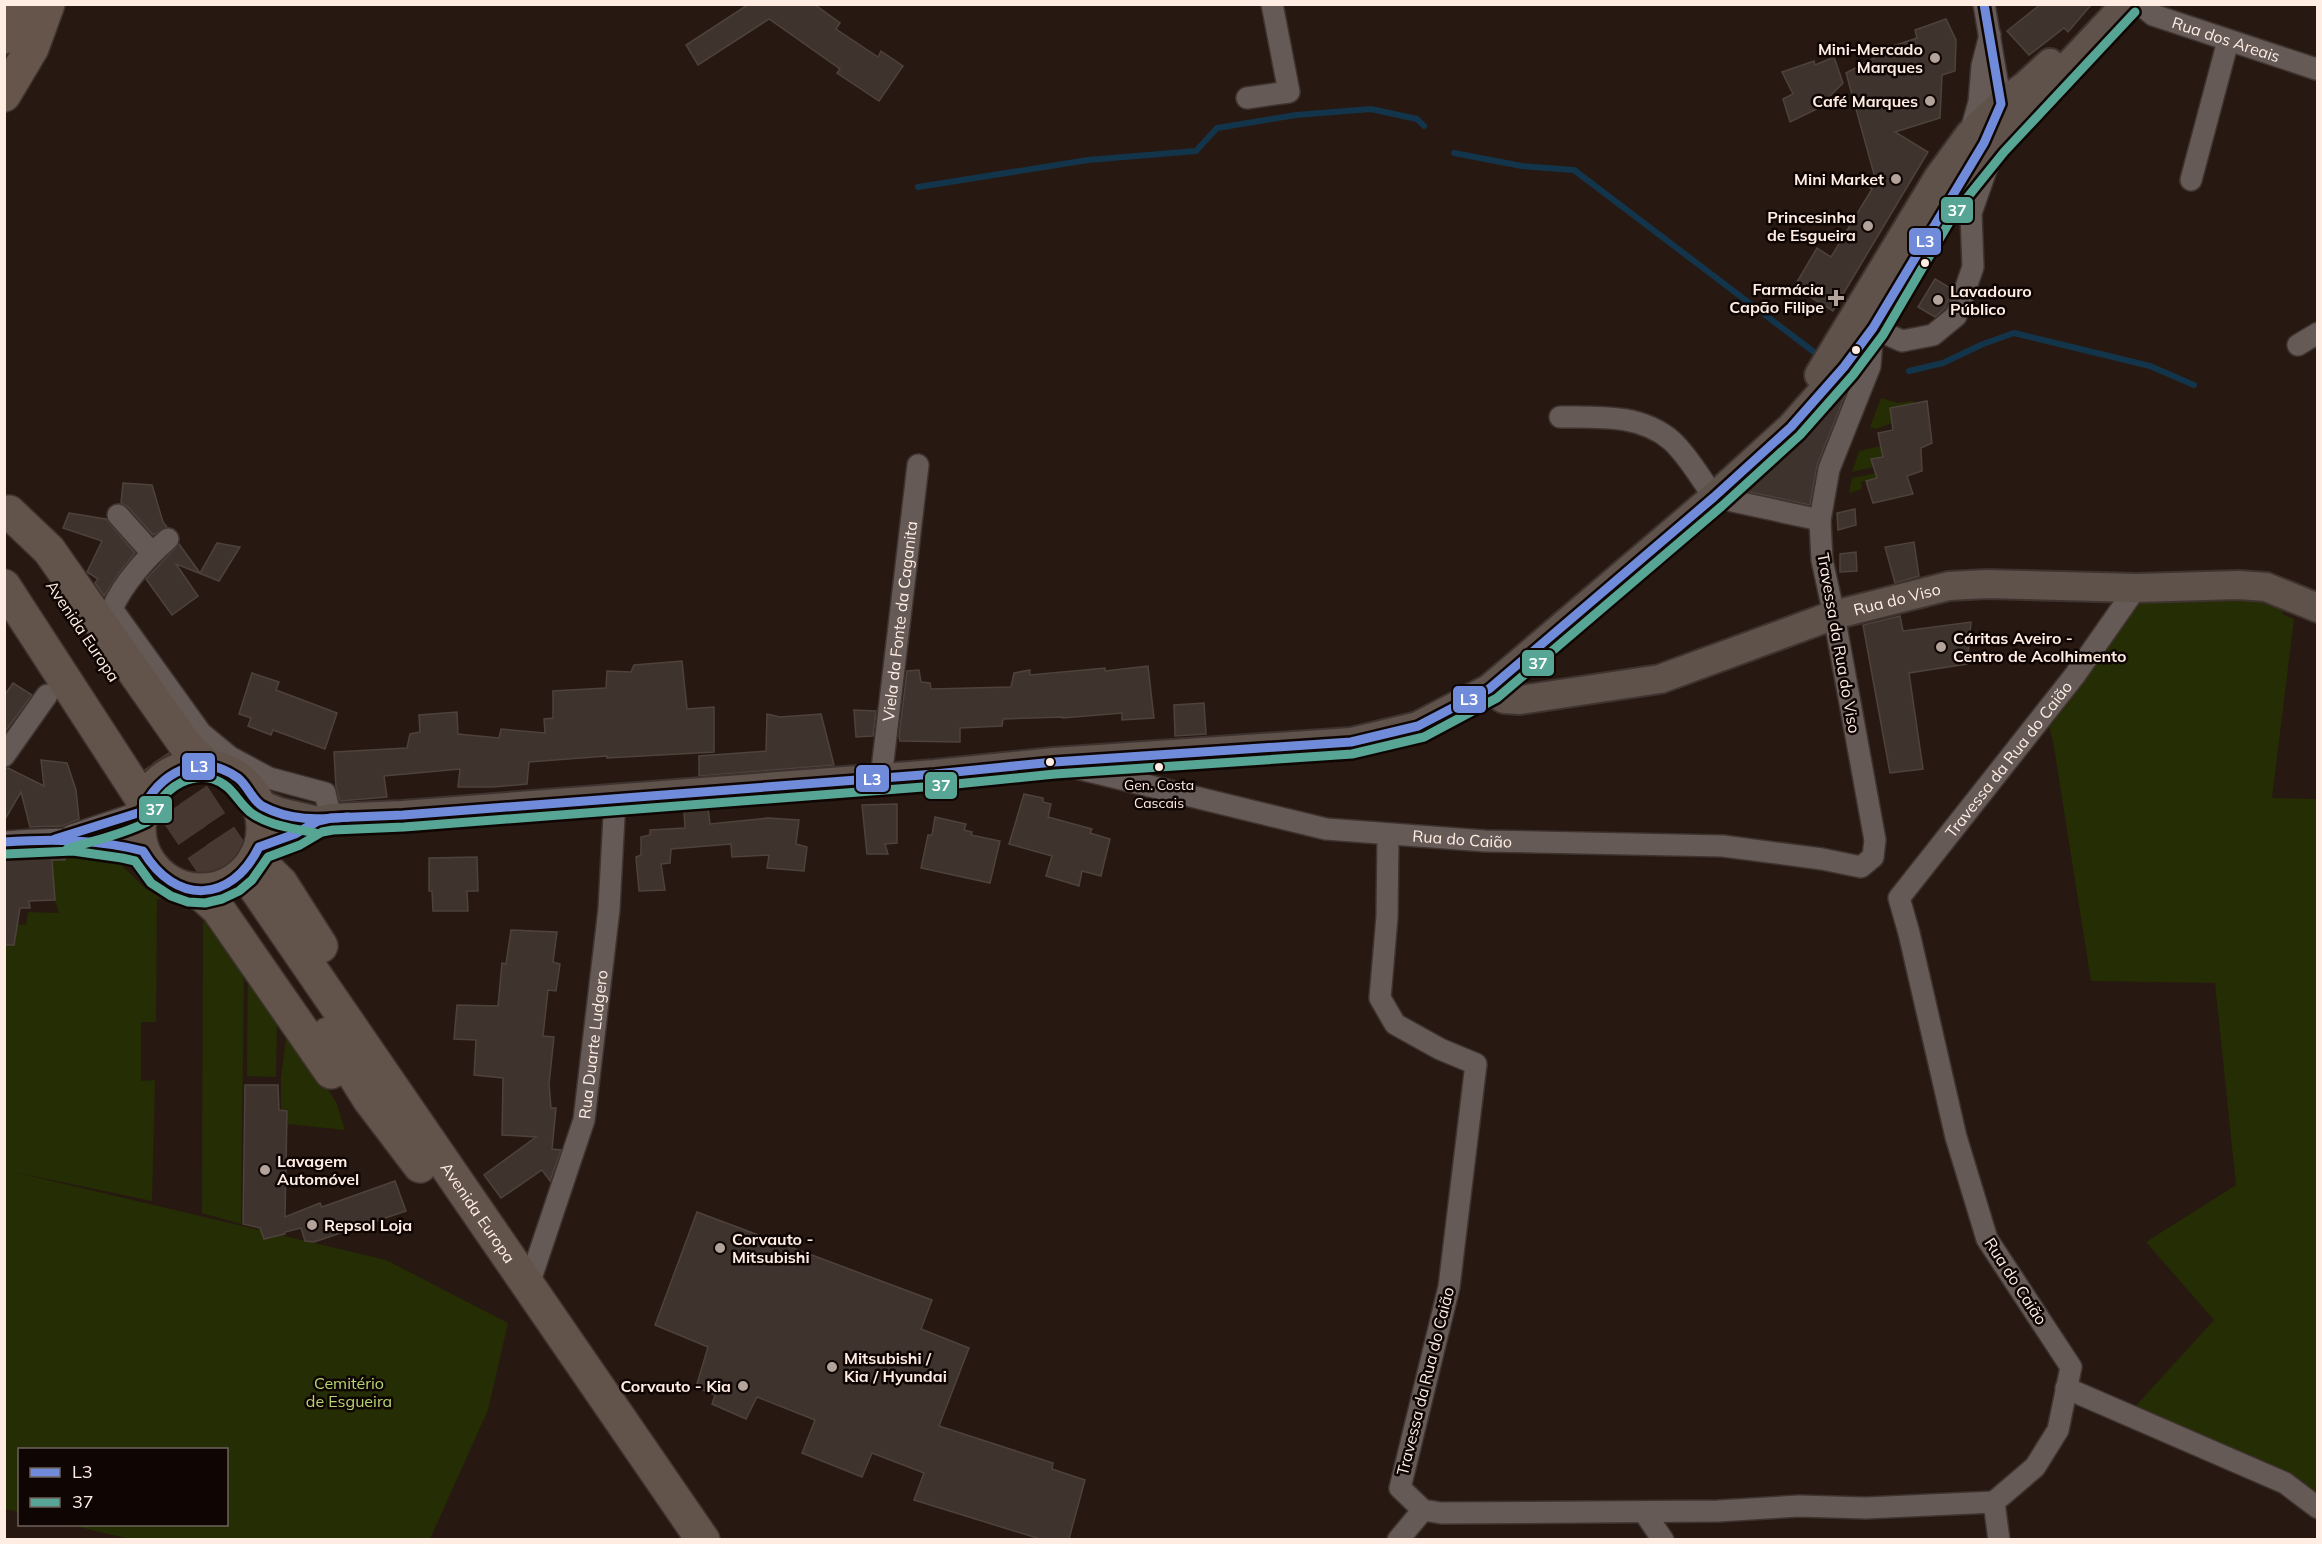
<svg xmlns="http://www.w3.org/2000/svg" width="2322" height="1544" viewBox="0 0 2322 1544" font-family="Mulish,sans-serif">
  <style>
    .green { fill: #242d03 }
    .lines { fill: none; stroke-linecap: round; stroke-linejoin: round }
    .stream { stroke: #13354b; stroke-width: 6 }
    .building { fill: #3f332d; stroke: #4e423c; stroke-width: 1.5 }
    .primary-tunnel { stroke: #473931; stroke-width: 33; stroke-dasharray: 33 16; stroke-linecap: butt }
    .minor-casing { stroke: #3e332f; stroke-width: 24 }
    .secondary-casing { stroke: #3e332f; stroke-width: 32 }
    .primary-casing { stroke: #3e332f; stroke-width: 36 }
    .motorway-casing { stroke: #3e332f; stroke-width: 36 }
    .minor { stroke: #655a55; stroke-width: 21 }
    .secondary { stroke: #5e524b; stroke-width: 28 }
    .primary { stroke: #62544a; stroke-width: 33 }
    .motorway { stroke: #65554a; stroke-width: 33 }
    .bus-1-casing { stroke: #0f0502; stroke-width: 14 }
    .bus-2-casing { stroke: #0f0502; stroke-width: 14 }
    .bus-1 { stroke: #6f8bda; stroke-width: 9 }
    .bus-2 { stroke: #57a595; stroke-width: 9 }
    .poi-dot { fill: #b3a39a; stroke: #0f0502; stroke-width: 2 }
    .bus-dot { fill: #ffede4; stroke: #0f0502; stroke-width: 2 }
    .labels { text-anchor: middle; stroke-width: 5; stroke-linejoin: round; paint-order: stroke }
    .bus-label { font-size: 14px; fill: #ffede4; stroke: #0f0502 }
    .street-label { font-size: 16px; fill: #ffede4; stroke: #0f0502 }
    .poi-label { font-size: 16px; font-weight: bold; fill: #ffede4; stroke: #0f0502; text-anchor: end }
    .park-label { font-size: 16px; fill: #b7d570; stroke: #0f0502 }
    .line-badge { stroke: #0f0502; stroke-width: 2 }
    .badge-label { font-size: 16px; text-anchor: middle; font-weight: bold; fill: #fff }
  </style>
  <rect width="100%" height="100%" fill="#271911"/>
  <g class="green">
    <path d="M1881,398L1898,403L1913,401V404L1892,423L1876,429L1870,427Z"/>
    <path d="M1881,446L1883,457L1871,459L1874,467L1852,472L1859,451Z"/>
    <path d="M1876,473L1877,478L1861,482L1862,489L1849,493L1852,478Z"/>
    <path d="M2266,587L2284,615L2294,619L2272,798L2317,799V1506L2133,1409L2214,1320L2146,1242L2236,1185L2215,983L2091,981L2053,741L2048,724L2136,588Z"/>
    <path d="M65,855L114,858L145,888L162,899H157L156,1022H141V1081L155,1080L152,1201L14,1172L386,1260L508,1323L488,1410L430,1539L134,1540L71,1525L226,1524V1450H20L19,1512L5,1509L4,935L16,936L17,924L26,925L28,912L59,913L55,900L52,860Z"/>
    <path d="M212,919L244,965L241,1224L202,1213L203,922Z"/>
    <path d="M248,969L277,1019L276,1077L247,1076Z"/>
    <path d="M294,1038L336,1102L345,1130L288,1124V1110L281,1109V1077L286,1039Z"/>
  </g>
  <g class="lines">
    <g class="stream">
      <path d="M1454,153L1522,166L1574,170L1814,352"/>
      <path d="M918,187L1088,160L1196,151L1217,128L1296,115L1371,109L1417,119L1424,126"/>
      <path d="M1909,371L1943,363L1983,344L2014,333L2150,366L2194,385"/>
    </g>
  </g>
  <g class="building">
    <path d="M749,4H814L840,23L836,29L878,57L881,51L903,66L879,101L837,73L840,69L769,19L698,65L686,45Z"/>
    <path d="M2041,4H2092L2068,32L2064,28L2029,55L2007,31Z"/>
    <path d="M1946,19L1956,40L1955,71L1942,75L1940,118L1895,132L1928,152L1833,311L1794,287L1817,248L1831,257L1872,189L1867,186L1874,174L1846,73L1876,57L1875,52L1917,38L1915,30Z"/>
    <path d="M1834,57L1843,83L1817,109L1790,122L1783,99L1793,94L1782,72L1814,61L1815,65Z"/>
    <path d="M1935,279L1952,289L1945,308L1935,317L1918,307Z"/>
    <path d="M1848,388L1817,465L1810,505L1745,491L1802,439Z"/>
    <path d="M1927,401L1932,443L1921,448L1922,471L1907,476L1913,494L1873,503L1866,481L1877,478L1871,459L1883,457L1878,433L1893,430L1890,408Z"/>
    <path d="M123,483L152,485L163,522L167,527L153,535L128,507L121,503Z"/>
    <path d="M1855,509L1856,525L1838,530L1837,513Z"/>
    <path d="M69,513L106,519L135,553L119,573L104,596L95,583L98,579L87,572L102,541L63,528Z"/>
    <path d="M1914,542L1919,576L1895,583L1885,547Z"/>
    <path d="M217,543L240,547L219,581L176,564L198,596L172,615L146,579L179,544L200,573Z"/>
    <path d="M1856,552L1857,571L1840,572V554Z"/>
    <path d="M1900,616L1903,631L1971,622L1967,664L1909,673L1923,769L1890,773L1863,625Z"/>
    <path d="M682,661L687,709L714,707V752L607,758V756L529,762L527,784L493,787H458L460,769L384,776L387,797L340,801L336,787L334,752L407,748L410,734L420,732L419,715L457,712L458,734L499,738L501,729L545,733L544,719L553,718V691L606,688L607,671L631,672L634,665Z"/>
    <path d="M1148,666L1154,718L1122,720V713L1063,718V717L1003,719L1002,726L960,728V742L900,741L899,736L907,671L919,670L921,682L930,683L931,689L1011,687L1014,673L1030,670V675L1105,668V671Z"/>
    <path d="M252,673L279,682L276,690L337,713L325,749L273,730L271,735L248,726L251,718L239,714Z"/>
    <path d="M13,683L32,695L4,733V696Z"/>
    <path d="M1204,703L1206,734L1175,736L1174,705Z"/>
    <path d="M854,710L876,711L873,736L856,737Z"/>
    <path d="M767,714L780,717L821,714L834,765L699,776V756L766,751Z"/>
    <path d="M41,760L67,763L76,790L79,819L63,826L30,827L21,792L4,821V768H8L44,786Z"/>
    <path d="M1024,794L1043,798V802L1051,804L1048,817L1092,829L1090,833L1110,839L1101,876L1082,871L1079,886L1046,876L1052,856L1009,844Z"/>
    <path d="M897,804V843L885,844L888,854H867L862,805Z"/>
    <path d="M708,808L710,824L768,818L799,820L796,844L807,847L804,871L767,868L769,855L732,857L731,844L671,849L670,863L661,864L665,890L639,891L636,857L641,855V837L650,835V830L685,828L684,810Z"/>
    <path d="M935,817L966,824L964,830L972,832L971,835L1000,841L990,883L921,868L928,835H932Z"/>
    <path d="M65,852V860H52L55,900L29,901L30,908H20L14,945H4V855Z"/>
    <path d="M477,857L478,891H467L468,911H433L432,891H429V858Z"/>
    <path d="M511,930L557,932L553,962L560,964L556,991L548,990L543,1036L554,1037L549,1084L551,1108H556L552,1149L561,1150L550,1181L542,1170L501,1198L484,1175L536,1137L502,1135L503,1078L474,1075L476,1040L454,1039L457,1005L498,1006L502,963L506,964Z"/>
    <path d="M245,1085H278L279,1110L287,1111L285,1217L320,1203L322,1207L395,1181L406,1211L314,1242L305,1241L301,1228L285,1232V1234L264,1239L260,1228L243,1224Z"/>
    <path d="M697,1212L932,1300L921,1329L969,1348L939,1426L1053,1463L1052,1469L1085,1480L1069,1539H1040L914,1500L924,1473L872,1453L862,1477L802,1453L815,1420L757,1397L746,1419L712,1404L715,1395L696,1387L708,1347L655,1325Z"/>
  </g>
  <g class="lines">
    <g class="primary-tunnel">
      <path d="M166,754L254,886"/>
      <path d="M146,768L235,899"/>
    </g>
    <g class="minor-casing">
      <g id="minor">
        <path d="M1984,4L2001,104"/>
        <path id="s1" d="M2140,4L2153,15L2316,69"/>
        <path d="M1247,98L1289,92L1272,4"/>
        <path d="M1970,134L1979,102L1982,66L1990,35"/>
        <path d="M2191,180L2228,41"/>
        <path d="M2298,345L2318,333"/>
        <path d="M1560,417C1599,417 1641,414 1672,441C1689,457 1701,479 1714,497L1820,520"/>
        <path d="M118,515L152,553"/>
        <path d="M168,539C147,557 123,583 112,609L201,733L230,757L269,778L325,793L331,818"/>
        <path d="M4,756L47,695"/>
        <path id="s2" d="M1072,767L1326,829L1485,841L1723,846L1822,859L1861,867L1873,857L1875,840L1834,615L1822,560L1820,520L1829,469L1870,366L1873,328L1902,341L1933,335L1956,316L1973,267L1971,213L1991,156"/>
        <path id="s3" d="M881,778L918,465"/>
        <path d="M1388,834L1387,917L1380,998L1395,1024L1440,1049L1476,1064L1449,1287L1400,1488L1423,1510L1441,1513L1718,1511L1799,1506L1866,1508L1994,1502"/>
        <path d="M72,835L141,812"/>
        <path d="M4,842C57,838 91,836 143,851"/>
        <path id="s4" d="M529,1284L584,1120L609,909L615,798"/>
        <path d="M2066,1388L2285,1483L2318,1508"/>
        <path id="s5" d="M1994,1502L2035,1467L2058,1430L2071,1367L1987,1239L1956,1137L1909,933L1899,898L2075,675L2136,588"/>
        <path d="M1994,1502L1999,1540"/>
        <path d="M1644,1512L1663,1540"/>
        <path d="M1398,1540L1423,1510"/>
      </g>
    </g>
    <g class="secondary-casing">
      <g id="secondary">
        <path d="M1819,375L1938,178L1970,134L2001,104L2025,86L2050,63"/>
        <path id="s6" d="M1489,689L1504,699L1520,700L1660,679L1834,615L1949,586L1987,584L2136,588L2239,585L2266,587L2318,608"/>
        <path d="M258,803L279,812L318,821"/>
        <path d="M259,847L295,834L318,821L331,818L403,815L935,774L1054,762L1351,742L1418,726L1489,689L1714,497L1791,427L1844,367L1873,328L1944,207L1995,144L2126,4"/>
      </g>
    </g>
    <g class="primary-casing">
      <g id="primary">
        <path d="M9,512L49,550L186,746L207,766"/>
        <path d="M4,586L144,802"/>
        <circle cx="201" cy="828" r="62"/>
        <path d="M255,858L281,883L321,946"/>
        <path id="s7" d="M254,886L703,1540"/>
        <path d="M198,891L218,909L331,1072"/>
        <path d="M328,1034L369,1099L420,1166"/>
      </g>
    </g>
    <g class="motorway-casing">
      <g id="motorway">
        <path d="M4,37L16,4"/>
        <path d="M4,95L32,48L48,4"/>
      </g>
    </g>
    <use href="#minor" class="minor"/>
    <use href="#secondary" class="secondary"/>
    <use href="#primary" class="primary"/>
    <use href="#motorway" class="motorway"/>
    <g class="bus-1-casing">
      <g id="bus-1">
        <path d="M55,839L141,812C159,773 199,750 238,778C248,786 252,800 262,806C290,821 318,820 348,817"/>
        <path d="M4,842C52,839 96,839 143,851C175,905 231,904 259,847L295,834L318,821L331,818L403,815L935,774L1054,762L1351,742L1418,726L1489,689L1714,497L1791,427L1844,367L1873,328L1984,143L2001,104L1984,4"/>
      </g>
    </g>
    <g class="bus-2-casing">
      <g id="bus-2">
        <path d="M67,849C92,841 121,835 145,823C153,820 154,811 158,804C169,786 191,773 213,779C232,785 236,800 250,812C268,826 294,828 315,833"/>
        <path d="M5,854L73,851L122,858L135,861L151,883L171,896L188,902L205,903L222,899L239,891L252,880L268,857L300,845L322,832L333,830L404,827L936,786L1055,774L1352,754L1424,737L1497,698L1722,506L1800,435L1853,375L1883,335L1954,214L2004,152L2135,12"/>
      </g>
    </g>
    <use href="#bus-1" class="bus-1"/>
    <use href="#bus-2" class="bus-2"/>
  </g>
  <g class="poi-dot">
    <circle cx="1935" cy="58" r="6"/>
    <circle cx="1930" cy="101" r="6"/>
    <circle cx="1896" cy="179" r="6"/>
    <circle cx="1868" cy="226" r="6"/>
    <path d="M1833 289h6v6h6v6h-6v6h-6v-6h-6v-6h6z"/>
    <circle cx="1938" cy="300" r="6"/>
    <circle cx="1941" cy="647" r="6"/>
    <circle cx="265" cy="1170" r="6"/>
    <circle cx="312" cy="1225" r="6"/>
    <circle cx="720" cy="1248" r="6"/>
    <circle cx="832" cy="1367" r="6"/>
    <circle cx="743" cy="1386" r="6"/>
  </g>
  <g class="bus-dot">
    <circle cx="1925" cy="263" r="5"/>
    <circle cx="1856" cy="350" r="5"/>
    <circle cx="1050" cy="762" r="5"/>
    <circle cx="1159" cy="767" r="5"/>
  </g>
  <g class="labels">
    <g class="bus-label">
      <text x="1159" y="790">Gen. Costa<tspan x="1159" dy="18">Cascais</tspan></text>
    </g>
    <g class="street-label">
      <text dy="6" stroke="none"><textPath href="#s1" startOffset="94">Rua dos Areais</textPath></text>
      <text dy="6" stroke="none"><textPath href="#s6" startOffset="426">Rua do Viso</textPath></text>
      <text dy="6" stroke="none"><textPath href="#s3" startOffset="158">Viela da Fonte da Caganita</textPath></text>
      <text transform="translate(83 631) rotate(56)" y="6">Avenida Europa</text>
      <text transform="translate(1839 643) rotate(80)" y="6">Travessa da Rua do Viso</text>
      <text dy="6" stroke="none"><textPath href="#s5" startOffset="844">Travessa da Rua do Caião</textPath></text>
      <text dy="6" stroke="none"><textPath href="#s2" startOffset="398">Rua do Caião</textPath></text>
      <text dy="6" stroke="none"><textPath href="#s4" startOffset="249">Rua Duarte Ludgero</textPath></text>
      <text dy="6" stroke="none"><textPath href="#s7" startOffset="396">Avenida Europa</textPath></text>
      <text transform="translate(2016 1281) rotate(57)" y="6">Rua do Caião</text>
      <text transform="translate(1425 1381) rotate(-76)" y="6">Travessa da Rua do Caião</text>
    </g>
    <g class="poi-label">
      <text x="1923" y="55">Mini-Mercado<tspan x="1923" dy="18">Marques</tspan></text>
      <text x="1918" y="107">Café Marques</text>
      <text x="1884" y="185">Mini Market</text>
      <text x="1856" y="223">Princesinha<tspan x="1856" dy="18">de Esgueira</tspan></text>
      <text x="1824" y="295">Farmácia<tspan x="1824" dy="18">Capão Filipe</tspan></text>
      <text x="1950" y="297" text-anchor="start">Lavadouro<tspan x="1950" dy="18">Público</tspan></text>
      <text x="1953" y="644" text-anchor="start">Cáritas Aveiro -<tspan x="1953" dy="18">Centro de Acolhimento</tspan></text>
      <text x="277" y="1167" text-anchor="start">Lavagem<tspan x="277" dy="18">Automóvel</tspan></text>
      <text x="324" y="1231" text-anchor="start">Repsol Loja</text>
      <text x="732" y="1245" text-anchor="start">Corvauto -<tspan x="732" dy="18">Mitsubishi</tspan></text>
      <text x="844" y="1364" text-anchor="start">Mitsubishi /<tspan x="844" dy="18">Kia / Hyundai</tspan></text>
      <text x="731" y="1392">Corvauto - Kia</text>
    </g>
    <g class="park-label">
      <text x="349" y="1389">Cemitério<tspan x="349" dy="18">de Esgueira</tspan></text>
    </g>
  </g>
  <g class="line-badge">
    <rect x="1940" y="196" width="34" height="28" rx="6" fill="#57a595"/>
    <rect x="1908" y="227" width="34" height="29" rx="6" fill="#6f8bda"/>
    <rect x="1521" y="649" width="34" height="28" rx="6" fill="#57a595"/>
    <rect x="1452" y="685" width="35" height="29" rx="6" fill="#6f8bda"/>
    <rect x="181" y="752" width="35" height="29" rx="6" fill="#6f8bda"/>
    <rect x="855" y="764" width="35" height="29" rx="6" fill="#6f8bda"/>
    <rect x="924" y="771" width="34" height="29" rx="6" fill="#57a595"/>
    <rect x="138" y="795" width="35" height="29" rx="6" fill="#57a595"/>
  </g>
  <g class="badge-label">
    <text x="1957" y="216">37</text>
    <text x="1925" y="247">L3</text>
    <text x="1538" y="669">37</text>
    <text x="1469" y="705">L3</text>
    <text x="199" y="772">L3</text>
    <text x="872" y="785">L3</text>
    <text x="941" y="791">37</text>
    <text x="155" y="815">37</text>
  </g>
  <rect width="2322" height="1544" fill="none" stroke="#ffede4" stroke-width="12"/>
  <rect x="18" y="1448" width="210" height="78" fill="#0f0502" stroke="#6f625c" stroke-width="1.5"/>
  <rect x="30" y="1468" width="30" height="9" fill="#6f8bda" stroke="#6f625c" stroke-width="1.5"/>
  <text x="72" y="1478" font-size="18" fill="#ffede4">L3</text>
  <rect x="30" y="1498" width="30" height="9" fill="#57a595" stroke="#6f625c" stroke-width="1.5"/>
  <text x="72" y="1508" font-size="18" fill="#ffede4">37</text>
</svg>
